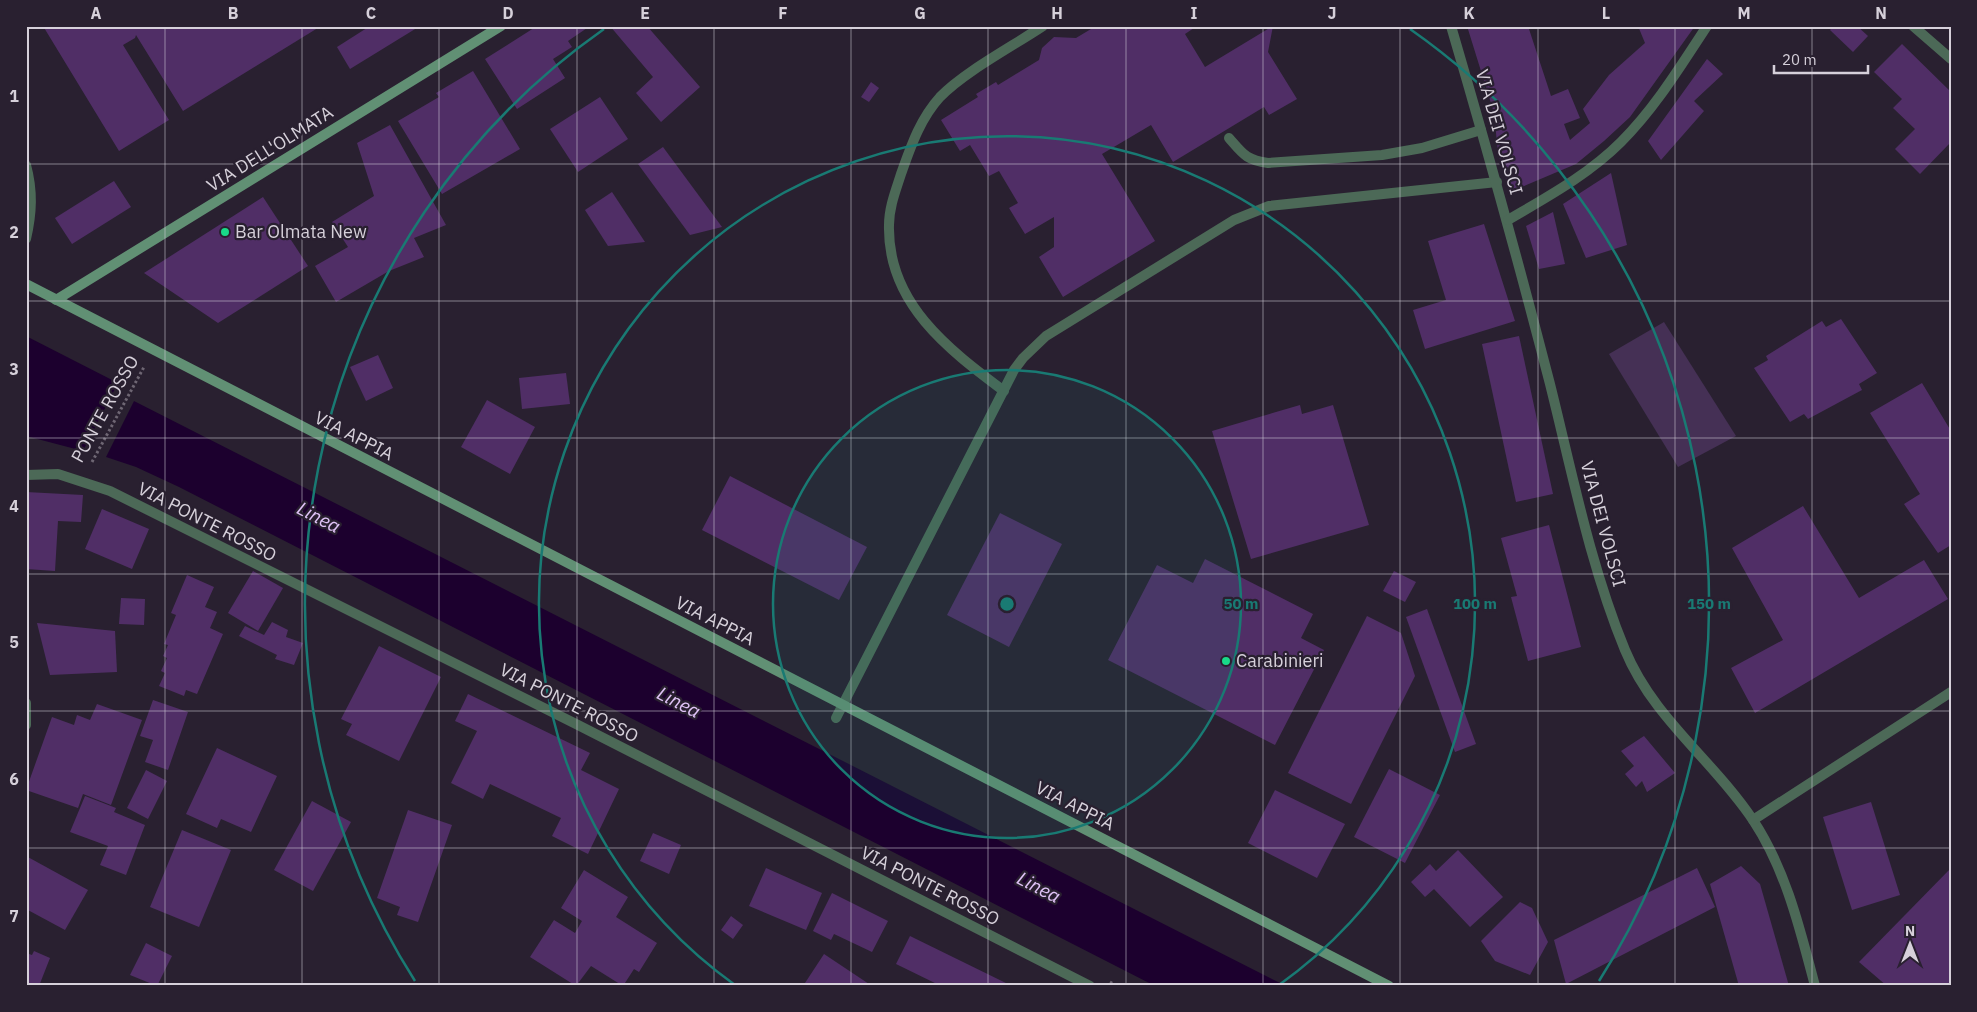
<svg xmlns="http://www.w3.org/2000/svg" width="1977" height="1012" viewBox="0 0 1977 1012" font-family="'IBM Plex Sans',sans-serif">
  <style>
    .green { fill: #453055 }
    .water { fill: #1c002e }
    .building { fill: #502e66 }
    .lines { fill: none; stroke-linecap: round; stroke-linejoin: round }
    .path { stroke: #6e6673; stroke-width: 3; stroke-dasharray: 2.5 2.5; stroke-linecap: butt }
    .lane { stroke: #4c6957; stroke-width: 10 }
    .street { stroke: #4c6957; stroke-width: 10 }
    .secondary { stroke: #619074; stroke-width: 10 }
    .grid { fill: none; stroke: #d6d0da; stroke-width: 1; stroke-opacity: 0.55 }
    .ring { fill: none; stroke: #197a73; stroke-width: 2.5 }
    .poi-dot { fill: #19d989; stroke: #292030; stroke-width: 2 }
    .labels { text-anchor: middle; stroke-width: 4.5; stroke-linejoin: round; paint-order: stroke }
    .street-label { font-size: 18px; fill: #d6d0da; stroke: #292030 }
    .poi-label { font-size: 18px; fill: #d6d0da; stroke: #292030; text-anchor: start }
    .water-label { font-size: 19px; font-style: italic; fill: #e0c3f7; stroke: #292030 }
    .centre { fill: #197a73; stroke: #292030; stroke-width: 2.5 }
    .ring-label { font-size: 15px; text-anchor: middle; font-weight: bold; fill: #197a73; stroke: #292030; stroke-width: 4.5; stroke-linejoin: round; paint-order: stroke }
    .neatline { fill: none; stroke: #d6d0da; stroke-width: 2 }
    .grid-label { font-size: 16px; text-anchor: middle; font-weight: bold; fill: #d6d0da }
  </style>
  <rect width="100%" height="100%" fill="#292030"/>
  <path class="green" d="M1664,322L1736,436L1678,467L1609,354Z"/>
  <g class="water">
    <path d="M26,336L118,383L83,451L26,436Z"/>
    <path d="M134,401L1286,986H1155L179,487L136,467L106,457Z"/>
  </g>
  <g class="building">
    <path d="M43,26H321L183,111L136,35L135,38L123,45L169,120L119,151Z"/>
    <path d="M370,26H420L350,69L337,47Z"/>
    <path d="M537,26H590L568,41L572,47L553,59L565,78L517,109L485,59Z"/>
    <path d="M610,26H647L700,87L661,122L636,93L653,77Z"/>
    <path d="M1096,26H1197L1185,34L1205,67L1273,26L1268,52L1297,99L1269,115L1264,107L1173,162L1151,125L1102,154L1155,241L1063,297L1039,257L1054,247V217L1025,234L1009,208L1018,203L999,171L989,176L970,145L960,151L941,120L978,97L976,94L996,82L998,85L1039,60L1042,48L1054,37L1076,38Z"/>
    <path d="M1467,26H1528L1551,96L1568,89L1580,118L1564,124L1570,140L1590,123L1583,109L1609,75L1645,43L1638,26H1695L1630,117L1604,141L1576,164L1510,192L1498,153L1494,113Z"/>
    <path d="M1833,26H1857L1868,36L1853,52L1830,30Z"/>
    <path d="M1902,44L1951,92V142L1920,174L1895,149L1915,129L1893,108L1902,99L1874,72Z"/>
    <path d="M1707,59L1723,74L1694,101L1704,111L1661,160L1648,141Z"/>
    <path d="M473,71L520,149L442,194L398,121L439,97L436,93Z"/>
    <path d="M871,82L879,88L869,102L861,97Z"/>
    <path d="M600,97L628,139L578,172L550,129Z"/>
    <path d="M390,125L446,225L414,238L424,257L389,271L336,302L315,266L348,247L332,222L374,196L357,143Z"/>
    <path d="M663,147L722,227L690,235L638,164Z"/>
    <path d="M1611,173L1627,245L1586,258L1563,204Z"/>
    <path d="M114,181L131,207L72,244L55,218Z"/>
    <path d="M612,192L645,242L608,246L585,210Z"/>
    <path d="M263,197L308,266L218,323L144,273Z"/>
    <path d="M1553,212L1565,264L1539,269L1526,226Z"/>
    <path d="M1484,224L1515,321L1425,349L1413,310L1446,300L1428,241Z"/>
    <path d="M1841,319L1877,373L1859,384L1862,390L1808,419L1804,414L1790,422L1754,368L1768,360L1766,356L1822,321L1826,327Z"/>
    <path d="M1519,336L1553,494L1516,502L1482,344Z"/>
    <path d="M378,355L393,388L366,401L350,367Z"/>
    <path d="M566,373L570,404L522,409L519,378Z"/>
    <path d="M1922,383L1951,431V545L1938,553L1904,504L1920,494L1870,413Z"/>
    <path d="M487,400L535,427L510,474L461,447Z"/>
    <path d="M1300,405L1302,414L1333,405L1369,525L1251,559L1212,431Z"/>
    <path d="M730,476L867,547L839,600L702,530Z"/>
    <path d="M26,492L83,495L81,522L58,521L55,571L26,569Z"/>
    <path d="M1803,506L1859,598L1924,560L1948,599L1755,713L1731,668L1783,640L1732,548Z"/>
    <path d="M102,509L149,529L132,569L85,549Z"/>
    <path d="M1000,513L1062,544L1009,647L947,615Z"/>
    <path d="M1549,525L1581,647L1528,661L1511,597L1517,596L1501,538Z"/>
    <path d="M1205,559L1313,614L1301,638L1324,650L1275,745L1108,660L1157,565L1193,583Z"/>
    <path d="M253,571L283,588L258,631L228,613Z"/>
    <path d="M1394,571L1416,582L1405,602L1383,591Z"/>
    <path d="M187,575L214,587L205,607L217,612L210,628L223,634L197,694L186,690L184,696L159,686L165,673L161,671L167,658L163,656L168,645L164,644L176,615L171,613Z"/>
    <path d="M121,598L145,599L144,625L119,624Z"/>
    <path d="M1427,609L1476,744L1455,752L1406,617Z"/>
    <path d="M1367,616L1401,633L1415,676L1351,804L1288,773Z"/>
    <path d="M272,622L288,630L286,637L303,643L294,665L275,659L277,655L239,636L245,626L264,635Z"/>
    <path d="M37,623L115,631L117,672L50,675Z"/>
    <path d="M379,646L441,677L399,761L346,735L352,724L341,719Z"/>
    <path d="M468,694L590,753L581,770L619,789L588,854L552,836L561,818L490,784L483,799L451,783L477,731L455,721Z"/>
    <path d="M153,700L188,712L168,770L145,762L153,740L140,736Z"/>
    <path d="M97,704L142,720L111,805L83,794L78,808L26,790L52,717L74,725L77,715L90,720Z"/>
    <path d="M1644,736L1675,773L1647,792L1642,781L1636,787L1625,774L1634,766L1621,751Z"/>
    <path d="M217,748L277,776L251,832L221,819L217,828L186,814Z"/>
    <path d="M1389,769L1440,795L1405,863L1354,837Z"/>
    <path d="M146,770L167,781L148,819L127,808Z"/>
    <path d="M1275,790L1345,824L1317,878L1248,843Z"/>
    <path d="M85,796L116,808L114,812L145,825L126,875L100,865L108,846L70,832Z"/>
    <path d="M312,801L351,822L313,891L274,870Z"/>
    <path d="M1871,802L1900,895L1852,910L1823,817Z"/>
    <path d="M408,810L452,825L418,922L397,915L400,907L377,898Z"/>
    <path d="M182,830L231,850L199,927L150,907Z"/>
    <path d="M653,833L681,845L669,874L640,861Z"/>
    <path d="M1458,850L1503,897L1470,927L1434,889L1425,897L1411,882L1430,864L1436,871Z"/>
    <path d="M26,856L88,890L65,930L26,909Z"/>
    <path d="M1741,866L1760,884L1789,986H1739L1710,884Z"/>
    <path d="M766,868L822,893L806,930L749,906Z"/>
    <path d="M1697,868L1715,907L1566,984L1554,940Z"/>
    <path d="M1951,868V986H1887L1859,962Z"/>
    <path d="M584,870L628,897L616,917L657,943L639,972L634,969L623,986L591,966L576,986L530,957L554,920L575,933L582,921L561,908Z"/>
    <path d="M832,893L888,921L872,952L834,934L831,940L813,931Z"/>
    <path d="M1520,902L1532,908L1548,942L1530,975L1495,961L1481,941Z"/>
    <path d="M731,916L743,925L733,939L721,930Z"/>
    <path d="M910,936L1012,986H941L896,964Z"/>
    <path d="M146,943L172,956L157,986L130,975Z"/>
    <path d="M34,951L50,958L39,986H26V953L32,955Z"/>
    <path d="M824,954L872,986H803Z"/>
  </g>
  <g class="lines">
    <g class="path">
      <path d="M92,462L144,367"/>
      <path d="M1110,982L1117,986"/>
    </g>
    <g class="lane">
      <path d="M1229,138C1243,154 1246,160 1268,163L1382,155L1422,148L1481,130"/>
      <path d="M26,165C33,191 32,213 26,239"/>
      <path d="M1004,391C948,349 887,303 889,225C889,207 896,190 901,174C911,146 920,119 940,97C964,72 1013,46 1043,26"/>
      <path d="M836,718L1014,370L1023,358L1046,336L1234,220L1269,206L1497,182"/>
    </g>
    <g class="street">
      <path d="M1451,26C1486,145 1519,264 1550,384C1572,472 1590,565 1625,650C1653,718 1713,760 1753,820C1786,870 1800,929 1815,986"/>
      <path d="M1913,26L1951,59"/>
      <path d="M1508,220C1547,197 1588,175 1621,142C1655,108 1680,67 1707,26"/>
      <path d="M26,475L58,474L110,491L578,725L1090,986"/>
      <path d="M26,703V725"/>
      <path d="M1753,820L1951,692"/>
    </g>
    <g class="secondary">
      <path d="M26,284L1389,986"/>
      <path d="M56,300L501,26"/>
    </g>
  </g>
  <path class="grid" d="M165,26V986M302,26V986M439,26V986M577,26V986M714,26V986M851,26V986M988,26V986M1126,26V986M1263,26V986M1400,26V986M1538,26V986M1675,26V986M1812,26V986M26,164H1951M26,301H1951M26,438H1951M26,574H1951M26,711H1951M26,848H1951"/>
  <circle cx="1007" cy="604" r="234" fill="#197a73" fill-opacity=".12"/>
  <g class="ring">
    <circle cx="1007" cy="604" r="234"/>
    <path d="M735 985A468 468 0 1 1 1279 985"/>
    <path d="M415 981A702 702 0 0 1 604 29M1410 29A702 702 0 0 1 1599 981"/>
  </g>
  <g class="poi-dot">
    <circle cx="225" cy="232" r="5"/>
    <circle cx="1226" cy="661" r="5"/>
  </g>
  <g class="labels">
    <g class="street-label">
      <text transform="translate(1499 132) rotate(74)" y="6">VIA DEI VOLSCI</text>
      <text transform="translate(270 149) rotate(-32)" y="6">VIA DELL'OLMATA</text>
      <text transform="translate(105 409) rotate(-61)" y="6">PONTE ROSSO</text>
      <text transform="translate(354 436) rotate(27)" y="6">VIA APPIA</text>
      <text transform="translate(207 522) rotate(27)" y="6">VIA PONTE ROSSO</text>
      <text transform="translate(1603 524) rotate(75)" y="6">VIA DEI VOLSCI</text>
      <text transform="translate(715 621) rotate(27)" y="6">VIA APPIA</text>
      <text transform="translate(569 703) rotate(27)" y="6">VIA PONTE ROSSO</text>
      <text transform="translate(1075 806) rotate(27)" y="6">VIA APPIA</text>
      <text transform="translate(930 886) rotate(27)" y="6">VIA PONTE ROSSO</text>
    </g>
    <g class="poi-label">
      <text x="235" y="238">Bar Olmata New</text>
      <text x="1236" y="667">Carabinieri</text>
    </g>
    <g class="water-label">
      <text transform="translate(319 517) rotate(27)" y="7">Linea</text>
      <text transform="translate(679 702) rotate(27)" y="7">Linea</text>
      <text transform="translate(1039 887) rotate(27)" y="7">Linea</text>
    </g>
  </g>
  <circle cx="1007" cy="604" r="8" class="centre"/>
  <g class="ring-label">
    <text x="1241" y="609">50 m</text>
    <text x="1475" y="609">100 m</text>
    <text x="1709" y="609">150 m</text>
  </g>
  <rect width="1977" height="1012" fill="none" stroke="#292030" stroke-width="55"/>
  <g transform="translate(1910 944)" stroke="#292030" stroke-width="4" paint-order="stroke">
  <path d="M0-4L9 19L0 12L-9 19Z" fill="#d6d0da"/>
  <text y="-8" font-size="14" font-weight="bold" text-anchor="middle" fill="#d6d0da">N</text>
  </g>
  <path d="M1774 65v8h94v-8" fill="none" stroke="#d6d0da" stroke-width="2.5"/>
  <text x="1782" y="65" font-size="15" fill="#d6d0da" stroke="#292030" stroke-width="4" paint-order="stroke">20 m</text>
  <rect x="28" y="28" width="1922" height="956" class="neatline"/>
  <g class="grid-label">
    <text x="96" y="19">A</text>
    <text x="233" y="19">B</text>
    <text x="371" y="19">C</text>
    <text x="508" y="19">D</text>
    <text x="645" y="19">E</text>
    <text x="783" y="19">F</text>
    <text x="920" y="19">G</text>
    <text x="1057" y="19">H</text>
    <text x="1194" y="19">I</text>
    <text x="1332" y="19">J</text>
    <text x="1469" y="19">K</text>
    <text x="1606" y="19">L</text>
    <text x="1744" y="19">M</text>
    <text x="1881" y="19">N</text>
    <text x="14" y="102">1</text>
    <text x="14" y="238">2</text>
    <text x="14" y="375">3</text>
    <text x="14" y="512">4</text>
    <text x="14" y="648">5</text>
    <text x="14" y="785">6</text>
    <text x="14" y="922">7</text>
  </g>
</svg>
